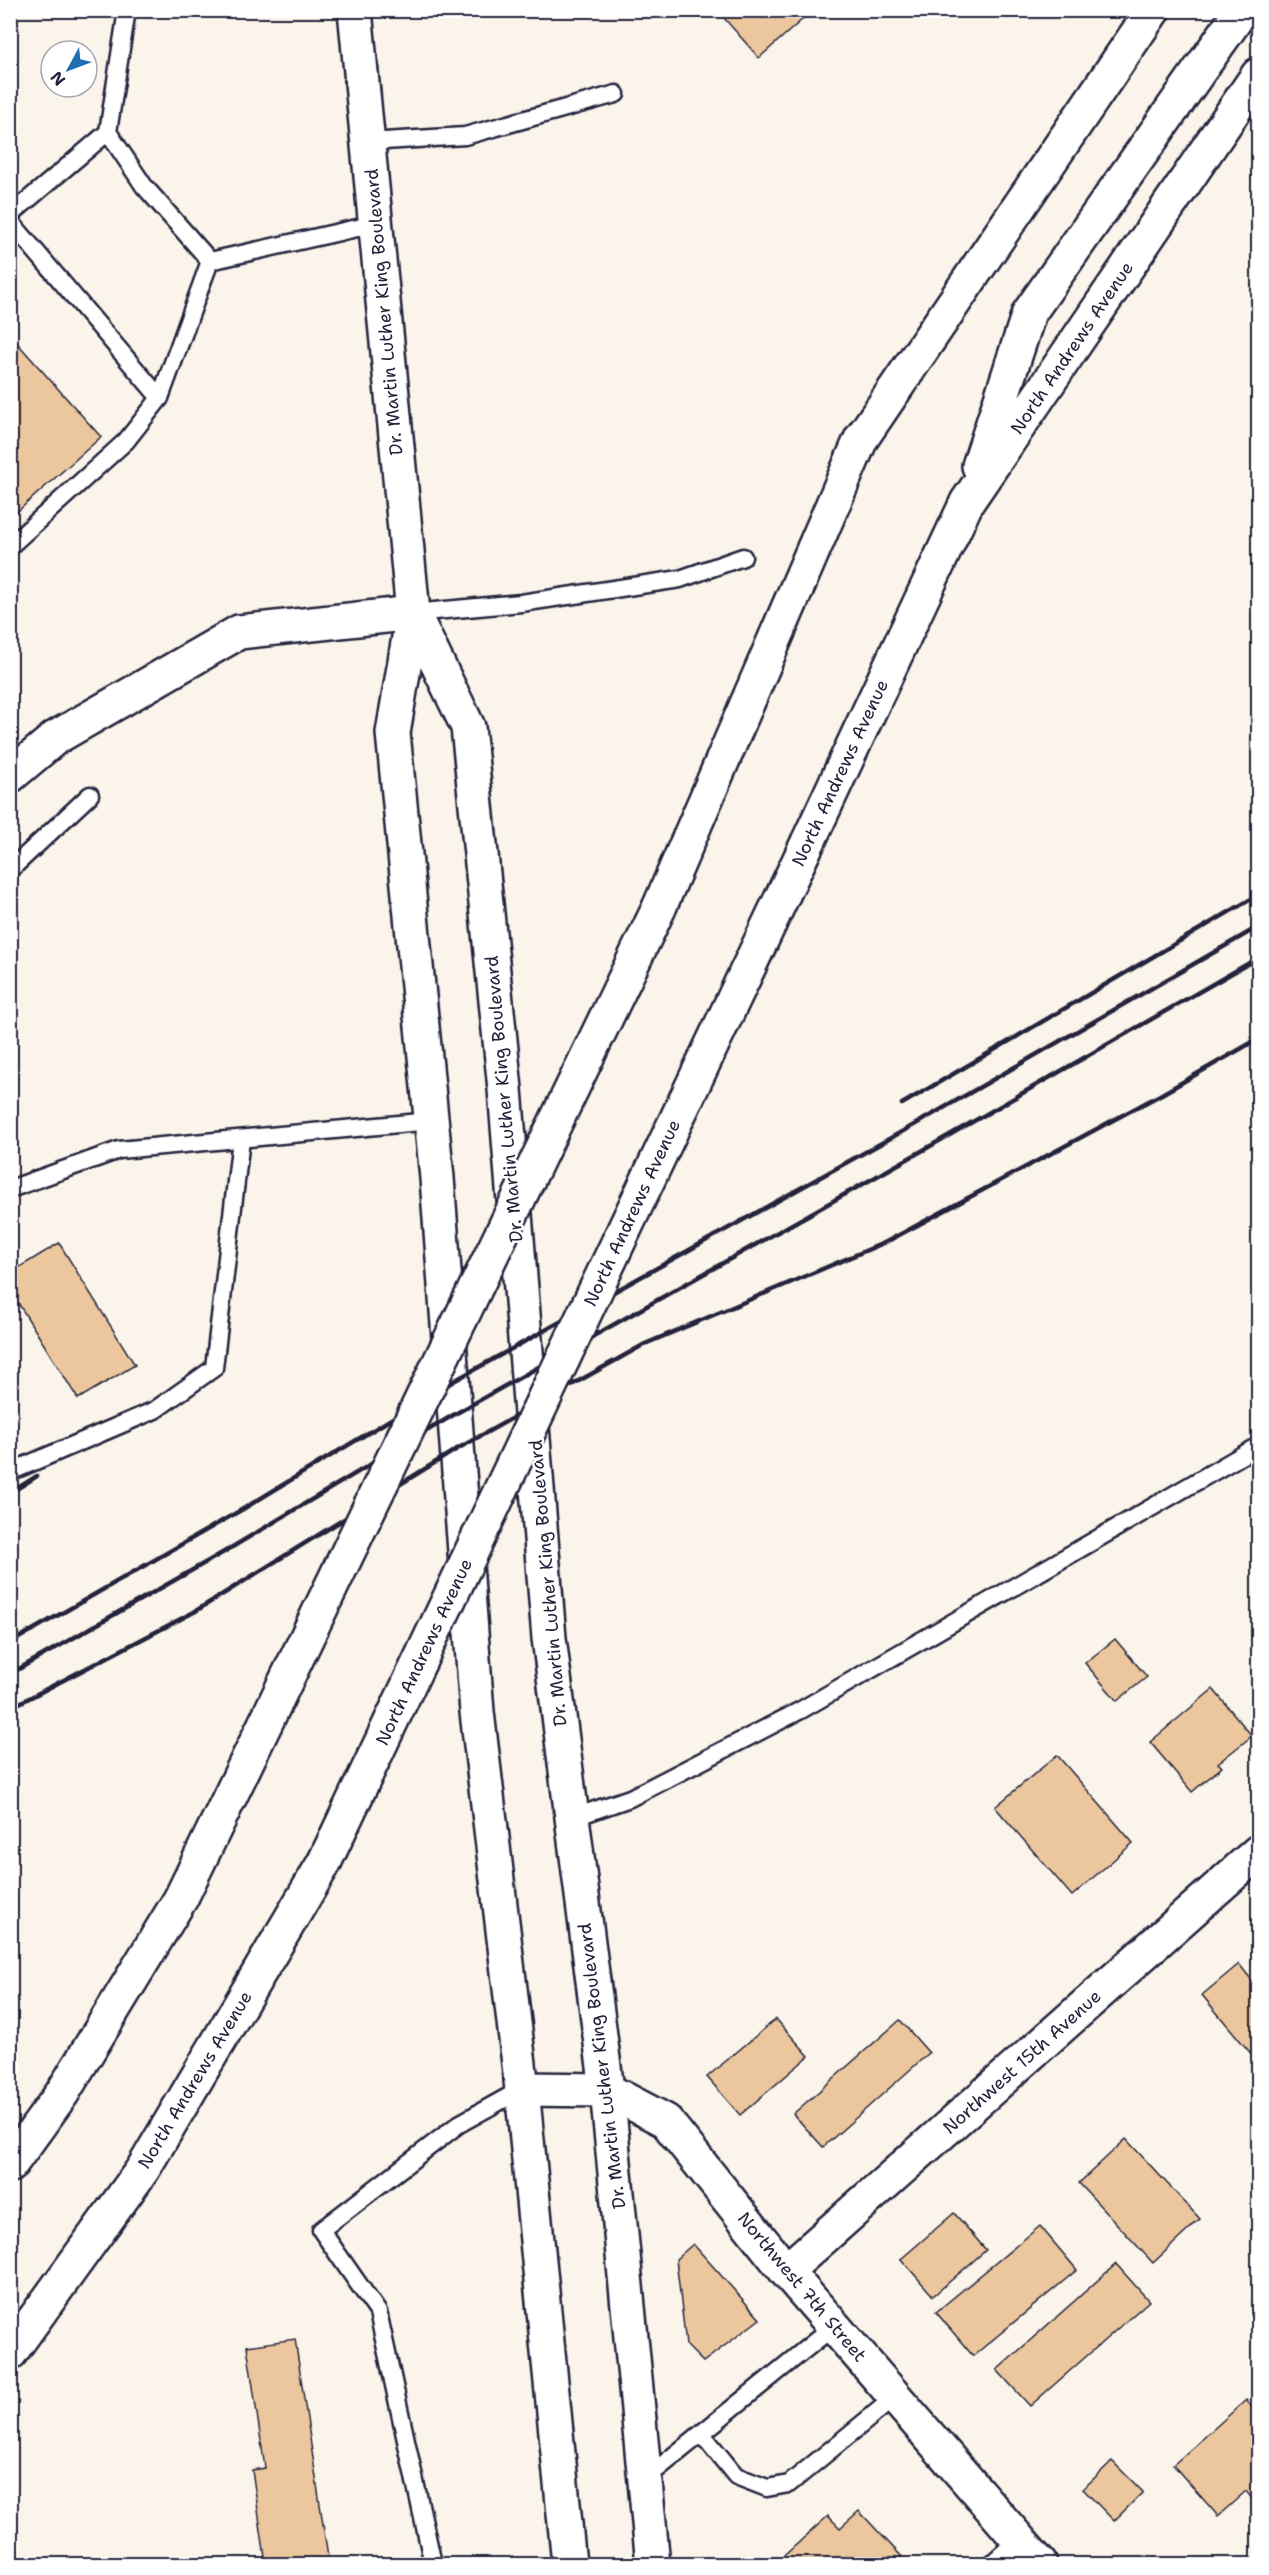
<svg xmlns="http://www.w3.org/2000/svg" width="1269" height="2575" viewBox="0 0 1269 2575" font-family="'Shantell Sans',sans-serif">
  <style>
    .building { fill: #ecc79d; stroke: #22223b; stroke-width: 1.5 }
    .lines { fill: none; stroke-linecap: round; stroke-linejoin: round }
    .lane-casing { stroke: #22223b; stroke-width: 21 }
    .street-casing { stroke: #22223b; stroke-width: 38 }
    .secondary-casing { stroke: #22223b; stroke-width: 38 }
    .lane { stroke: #fff; stroke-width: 16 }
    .street { stroke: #fff; stroke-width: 33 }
    .secondary { stroke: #fff; stroke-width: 33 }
    .rail { stroke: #22223b; stroke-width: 4.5 }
    .secondary-bridge-casing { stroke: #22223b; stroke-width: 38; stroke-linecap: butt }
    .secondary-bridge { stroke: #fff; stroke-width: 33 }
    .labels { text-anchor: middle; stroke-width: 5; stroke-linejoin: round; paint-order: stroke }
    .street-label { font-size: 18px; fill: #22223b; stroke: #fff }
  </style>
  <rect width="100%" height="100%" fill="#fbf4eb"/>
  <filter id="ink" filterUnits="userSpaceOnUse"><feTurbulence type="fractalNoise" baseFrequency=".0167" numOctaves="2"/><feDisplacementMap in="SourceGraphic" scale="12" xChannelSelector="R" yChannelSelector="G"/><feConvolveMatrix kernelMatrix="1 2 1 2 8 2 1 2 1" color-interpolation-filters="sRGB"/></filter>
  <g filter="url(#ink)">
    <g class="building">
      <path d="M717,10H813L759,58Z"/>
      <path d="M10,335L101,437L10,518Z"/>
      <path d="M59,1243L135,1365L78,1399L10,1290V1273Z"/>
      <path d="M1115,1639L1147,1677L1117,1701L1085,1663Z"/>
      <path d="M1213,1689L1252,1736L1218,1763L1222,1767L1192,1792L1150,1742Z"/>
      <path d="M1057,1755L1133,1843L1072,1896L995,1807Z"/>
      <path d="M1239,1964L1258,1988V2062L1202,1995Z"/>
      <path d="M776,2019L809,2056L740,2115L707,2077Z"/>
      <path d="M900,2020L929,2053L823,2147L793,2114Z"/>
      <path d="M1126,2139L1200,2219L1153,2263L1079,2183Z"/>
      <path d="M954,2213L986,2250L933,2296L901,2259Z"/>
      <path d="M1040,2226L1077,2270L973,2356L936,2312Z"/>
      <path d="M693,2244L760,2319L703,2362L686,2345L676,2259Z"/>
      <path d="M1116,2264L1149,2301L1030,2406L997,2370Z"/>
      <path d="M295,2339L329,2564H266L252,2470L265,2468L247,2346Z"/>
      <path d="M1246,2400L1258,2414V2506L1246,2491L1218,2516L1173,2465Z"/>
      <path d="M1112,2461L1143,2492L1114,2521L1083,2489Z"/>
      <path d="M859,2511L902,2557L893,2564H775L828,2516L840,2528Z"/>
    </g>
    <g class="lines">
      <g class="lane-casing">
        <g id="lane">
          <path d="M127,10L108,132L144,186L210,261L375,224"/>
          <path d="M368,142L465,136L616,94"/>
          <path d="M10,215L108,132"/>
          <path d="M10,221L160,398L210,261"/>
          <path d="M10,546L126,441L160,398"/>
          <path d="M413,613L521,603L680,579L743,557"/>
          <path d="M10,870L90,795"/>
          <path d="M10,1189L119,1150L431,1121"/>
          <path d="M10,1472L155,1410L214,1368L241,1139"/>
          <path d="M572,1818L630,1798L801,1710L1258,1446"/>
          <path d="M702,2434L736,2476L767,2488L789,2484L895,2397"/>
          <path d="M645,2479L834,2326"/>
          <path d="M433,2564L378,2312L321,2230L459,2124L522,2089"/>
          <path d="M992,2564L1019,2540"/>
        </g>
      </g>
      <g class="street-casing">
        <g id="street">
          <path d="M10,776L55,738L239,632L413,613"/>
          <path d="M522,2089L607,2090L666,2121L786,2271L1040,2564"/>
          <path d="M786,2271L1258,1852"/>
        </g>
      </g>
      <g class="secondary-casing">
        <g id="secondary">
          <path d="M355,10L413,613L393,733L437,1178L477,1712L522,2089L569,2564"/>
          <path d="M979,466L1029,313L1242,10"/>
          <path d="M413,613L468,727L505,1089L549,1638L607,2090L653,2564"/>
          <path d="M808,842L967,502L1258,75"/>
          <path d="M659,908L861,439L1153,10"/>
          <path d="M10,2165L63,2092L181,1898"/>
          <path d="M10,2353L143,2169L324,1863"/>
        </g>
      </g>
      <use href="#lane" class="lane"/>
      <use href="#street" class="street"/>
      <use href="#secondary" class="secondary"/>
      <g class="rail">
        <path d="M902,1104L1258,895"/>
        <path d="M10,1493L37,1476"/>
        <path d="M10,1643L243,1509L452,1382L914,1125L1258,927"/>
        <path d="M10,1674L224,1552L455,1414L927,1148L1258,958"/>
        <path d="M10,1708L194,1612L457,1449L645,1344L886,1242L1160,1095L1258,1039"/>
      </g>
      <g class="secondary-bridge-casing">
        <g id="secondary-bridge">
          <path d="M324,1863L808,842"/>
          <path d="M181,1898L659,908"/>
        </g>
      </g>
      <use href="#secondary-bridge" class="secondary-bridge"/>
    </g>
  </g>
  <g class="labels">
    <g class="street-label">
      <text transform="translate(384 312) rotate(-95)" y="6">Dr. Martin Luther King Boulevard</text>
      <text transform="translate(1072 348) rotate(-56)" y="6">North Andrews Avenue</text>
      <text transform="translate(840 773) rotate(-65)" y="6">North Andrews Avenue</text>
      <text transform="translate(504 1099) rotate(-95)" y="6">Dr. Martin Luther King Boulevard</text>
      <text transform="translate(632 1213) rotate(-65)" y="6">North Andrews Avenue</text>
      <text transform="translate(548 1583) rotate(-95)" y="6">Dr. Martin Luther King Boulevard</text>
      <text transform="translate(424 1652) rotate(-65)" y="6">North Andrews Avenue</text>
      <text transform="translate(1022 2062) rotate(-42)" y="6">Northwest 15th Avenue</text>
      <text transform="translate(602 2066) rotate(-97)" y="6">Dr. Martin Luther King Boulevard</text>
      <text transform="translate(195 2080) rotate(-59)" y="6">North Andrews Avenue</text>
      <text transform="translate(802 2287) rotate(50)" y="6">Northwest 7th Street</text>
    </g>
  </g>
  <rect width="1269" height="2575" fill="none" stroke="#fff" stroke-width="36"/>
  <rect x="18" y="18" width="1233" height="2539" fill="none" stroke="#22223b" stroke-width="2" filter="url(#ink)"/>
  <g transform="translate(69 69) rotate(229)"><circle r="28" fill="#ffffff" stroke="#a7a7b1" stroke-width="1.5"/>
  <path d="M0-4.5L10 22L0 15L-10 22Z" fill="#1f6fb2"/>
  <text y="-9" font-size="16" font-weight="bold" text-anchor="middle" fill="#22223b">N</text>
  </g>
</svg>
